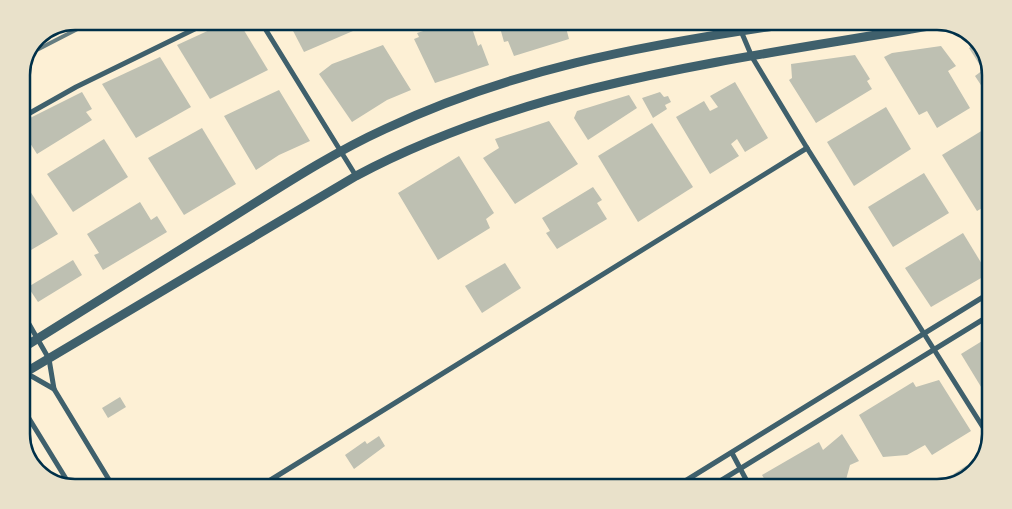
<svg xmlns="http://www.w3.org/2000/svg" width="1012" height="509" viewBox="0 0 1012 509" font-family="Roboto,sans-serif">
  <style>
    .building { fill: #bec0b2 }
    .lines { fill: none; stroke-linecap: round; stroke-linejoin: round }
    .minor { stroke: #3f606c; stroke-width: 5 }
    .tertiary { stroke: #3f606c; stroke-width: 9 }
    .rail { stroke: #657d81; stroke-width: 4 }
    .rim { fill: none; stroke: #003049; stroke-width: 2.5 }
  </style>
  <rect width="100%" height="100%" fill="#fdf0d5"/>
  <g class="building">
    <path d="M227,22H239L268,70L210,99L177,45Z"/>
    <path d="M289,23H366L367,25L304,52Z"/>
    <path d="M445,24H466L473,31L478,46L481,44L489,65L435,83L414,39L419,37L417,33Z"/>
    <path d="M499,24H565L569,39L514,56L508,41L504,42Z"/>
    <path d="M591,24L611,25L593,31Z"/>
    <path d="M978,42L982,45L991,72L990,99L975,76L983,70L969,48Z"/>
    <path d="M383,45L411,90L387,100L352,122L319,74L332,64Z"/>
    <path d="M941,46L956,66L948,71L970,108L937,128L927,111L919,115L884,57L892,53Z"/>
    <path d="M855,55L870,79L867,81L872,89L816,123L789,80L792,78L791,64Z"/>
    <path d="M160,57L191,107L136,138L102,84Z"/>
    <path d="M735,82L768,138L745,152L737,139L731,144L739,156L710,174L676,117L704,101L710,111L718,107L710,96Z"/>
    <path d="M279,90L310,141L279,155L256,170L224,116Z"/>
    <path d="M82,92L92,109L86,112L92,120L37,154L23,132L29,129L24,121Z"/>
    <path d="M660,92L664,97L668,96L671,102L665,105L667,109L653,118L642,98Z"/>
    <path d="M629,95L637,108L588,140L574,118L577,111Z"/>
    <path d="M886,107L911,149L854,186L827,142Z"/>
    <path d="M549,121L578,164L515,204L483,158L499,148L495,139Z"/>
    <path d="M652,123L693,187L638,222L598,156Z"/>
    <path d="M202,128L236,184L184,215L148,158Z"/>
    <path d="M983,130L990,141L989,204L977,211L942,155Z"/>
    <path d="M104,139L128,177L73,212L47,174Z"/>
    <path d="M459,156L494,213L486,219L490,228L438,260L398,193Z"/>
    <path d="M924,173L949,213L893,247L868,207Z"/>
    <path d="M26,185L58,234L21,256V188Z"/>
    <path d="M593,187L602,200L597,203L607,219L557,249L546,233L550,231L542,218Z"/>
    <path d="M140,202L151,220L157,216L167,232L103,270L94,255L99,253L87,234Z"/>
    <path d="M963,233L988,274L931,307L905,268Z"/>
    <path d="M73,260L82,275L38,302L28,287Z"/>
    <path d="M505,263L521,288L482,313L465,286Z"/>
    <path d="M987,338V345L986,395L961,354Z"/>
    <path d="M939,380L971,431L932,455L925,445L907,455L883,457L859,415L913,382L916,387Z"/>
    <path d="M120,397L126,407L108,418L102,408Z"/>
    <path d="M842,434L859,461L850,465L844,487H769L762,475L819,442L823,450Z"/>
    <path d="M379,436L385,446L354,469L345,455L365,441L367,444Z"/>
    <path d="M26,450L40,472L30,464Z"/>
    <path d="M981,456L983,460L967,479L947,485L949,477Z"/>
    <path d="M402,478L406,485L392,484Z"/>
    <path d="M517,478L521,485H506L515,480Z"/>
    <path d="M900,481L920,485L919,488L868,487L870,483L878,485Z"/>
  </g>
  <g class="lines">
    <g class="minor">
      <path d="M261,22L356,176"/>
      <path d="M741,31L752,57L807,148L986,432"/>
      <path d="M21,118L76,87L209,22"/>
      <path d="M21,310L49,359L54,389L111,483"/>
      <path d="M21,366L26,373L54,389"/>
      <path d="M26,373L22,407L68,482"/>
      <path d="M732,453L750,487"/>
      <path d="M264,484L807,148"/>
      <path d="M677,486L988,294"/>
      <path d="M712,486L987,317"/>
    </g>
    <g class="tertiary">
      <path d="M21,349C89,307 156,265 223,223C276,190 328,155 385,129C510,70 638,46 774,26"/>
      <path d="M21,375L356,176C532,82 735,60 929,26"/>
    </g>
    <g class="rail">
      <path d="M35,41L68,24"/>
      <path d="M29,54L93,21"/>
    </g>
  </g>
  <path d="M0 0H1012V509H0ZM75 30H937A45 45 0 0 1 982 75V434A45 45 0 0 1 937 479H75A45 45 0 0 1 30 434V75A45 45 0 0 1 75 30Z" fill="#e9e1ca" fill-rule="evenodd"/>
  <path class="rim" d="M75 30H937A45 45 0 0 1 982 75V434A45 45 0 0 1 937 479H75A45 45 0 0 1 30 434V75A45 45 0 0 1 75 30Z"/>
</svg>
